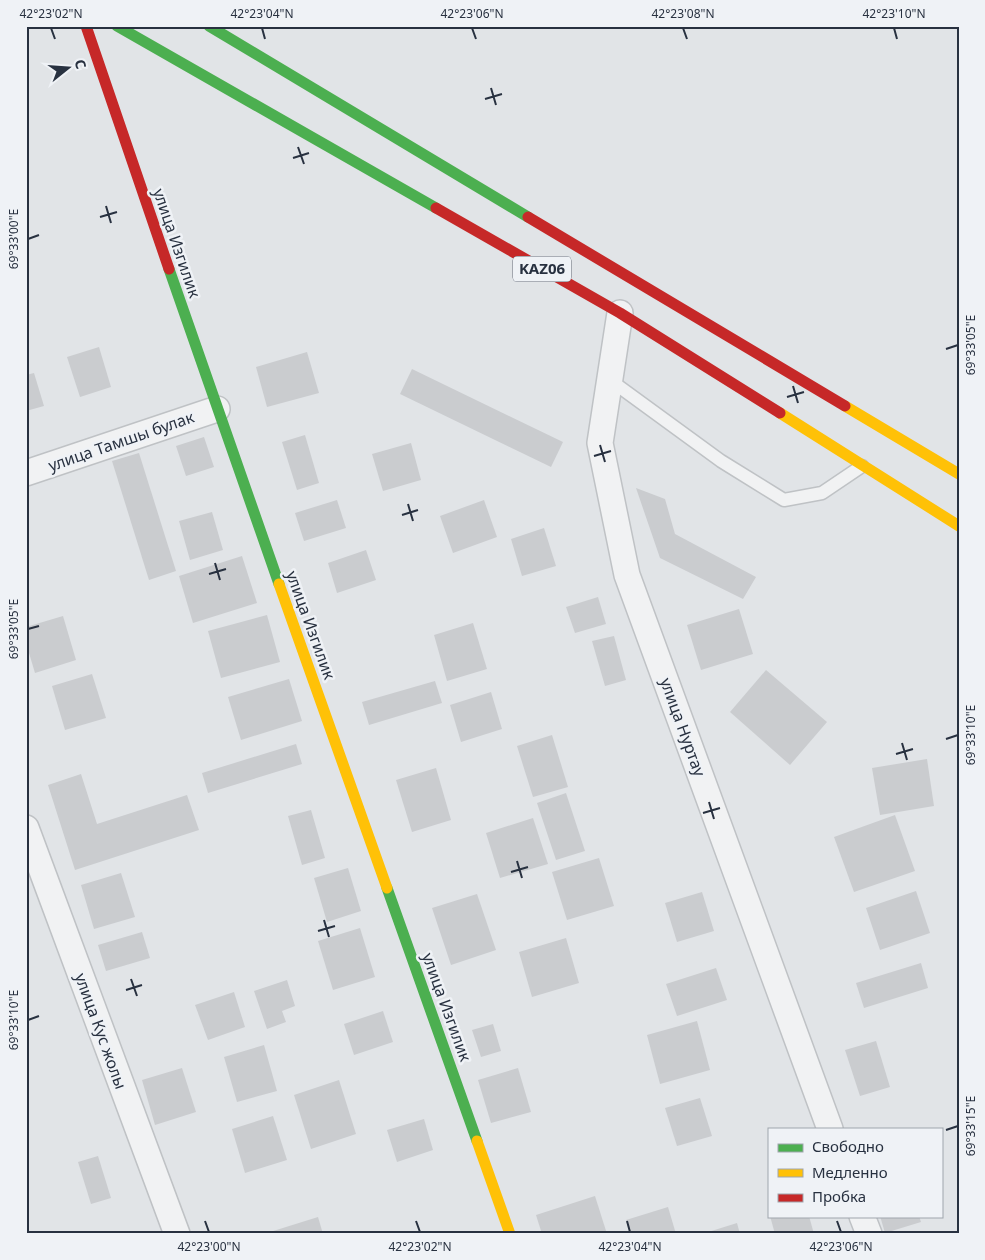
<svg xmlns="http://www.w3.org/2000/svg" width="985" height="1260" viewBox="0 0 985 1260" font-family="'Noto Sans',sans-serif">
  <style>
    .building { fill: #cacccf }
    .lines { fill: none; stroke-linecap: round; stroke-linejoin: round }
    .lane-casing { stroke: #bfc2c5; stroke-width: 15 }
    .street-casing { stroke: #bfc2c5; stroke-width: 28 }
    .lane { stroke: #f1f2f3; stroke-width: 12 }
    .street { stroke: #f1f2f3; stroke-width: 25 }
    .fast { stroke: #4caf50; stroke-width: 11 }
    .slow { stroke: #ffc107; stroke-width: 11 }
    .jam { stroke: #c62828; stroke-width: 11 }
    .ticks { fill: none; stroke: #283140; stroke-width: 2 }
    .labels { text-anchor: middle; stroke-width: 5; stroke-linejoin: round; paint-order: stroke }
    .shield { fill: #eff2f6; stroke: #646b77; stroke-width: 1 }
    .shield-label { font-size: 15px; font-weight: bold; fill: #283140 }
    .street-label { font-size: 16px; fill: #283140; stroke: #eff2f6 }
    .neatline { fill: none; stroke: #283140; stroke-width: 2 }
    .ticks-label { font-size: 12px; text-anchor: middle; fill: #283140 }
  </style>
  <rect width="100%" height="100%" fill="#e1e4e7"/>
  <g class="building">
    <path d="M99,347L111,387L80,397L67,357Z"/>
    <path d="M307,352L319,393L267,407L256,367Z"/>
    <path d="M412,369L563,442L551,467L400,394Z"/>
    <path d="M34,373L44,406L26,411V375Z"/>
    <path d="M305,435L319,483L297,490L282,442Z"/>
    <path d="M204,437L214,467L186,476L176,446Z"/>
    <path d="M411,443L421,480L383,491L372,454Z"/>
    <path d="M139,453L176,571L149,580L112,461Z"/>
    <path d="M636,488L665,499L675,534L756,577L743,599L660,558Z"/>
    <path d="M337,500L346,528L304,541L295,513Z"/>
    <path d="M484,500L497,537L453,553L440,516Z"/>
    <path d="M212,512L223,550L190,560L179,521Z"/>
    <path d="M544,528L556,566L522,576L511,539Z"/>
    <path d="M366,550L376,580L337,593L328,563Z"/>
    <path d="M242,556L257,603L193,623L179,576Z"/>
    <path d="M598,597L606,624L575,633L566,607Z"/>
    <path d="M739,609L753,654L701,670L687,625Z"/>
    <path d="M267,615L280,662L221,678L208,631Z"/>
    <path d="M63,616L76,660L35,673L26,643V627Z"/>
    <path d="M473,623L487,669L447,681L434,635Z"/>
    <path d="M614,636L626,680L605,686L592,641Z"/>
    <path d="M766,670L827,722L790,765L730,712Z"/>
    <path d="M92,674L106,718L65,730L52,686Z"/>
    <path d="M289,679L302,721L241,740L228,697Z"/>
    <path d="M435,681L442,703L369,725L362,702Z"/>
    <path d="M491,692L502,729L461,742L450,705Z"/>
    <path d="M552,735L568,787L533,797L517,746Z"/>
    <path d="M296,744L302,764L208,793L202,773Z"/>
    <path d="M927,759L934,806L880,815L872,768Z"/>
    <path d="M436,768L451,820L412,832L396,780Z"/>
    <path d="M81,774L97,824L187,795L199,830L75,870L48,785Z"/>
    <path d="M566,793L585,851L556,860L537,803Z"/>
    <path d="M311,810L325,858L302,865L288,816Z"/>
    <path d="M895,815L915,871L854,892L834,837Z"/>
    <path d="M533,818L548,864L500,878L486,833Z"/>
    <path d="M599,858L614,906L567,920L552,872Z"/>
    <path d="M348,868L361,911L327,922L314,878Z"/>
    <path d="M121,873L135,917L94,929L81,885Z"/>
    <path d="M916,891L930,933L880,950L866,908Z"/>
    <path d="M702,892L714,931L677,942L665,903Z"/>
    <path d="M477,894L496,950L451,965L432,908Z"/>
    <path d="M360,928L375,977L333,990L318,941Z"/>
    <path d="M142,932L150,958L106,971L98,945Z"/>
    <path d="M566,938L579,983L532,997L519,952Z"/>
    <path d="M921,963L928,988L864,1008L856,983Z"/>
    <path d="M716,968L727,1000L677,1016L666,984Z"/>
    <path d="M287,980L295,1006L282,1011L286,1022L267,1029L254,991Z"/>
    <path d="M234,992L245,1027L208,1040L195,1005Z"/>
    <path d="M383,1011L393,1042L354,1055L344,1024Z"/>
    <path d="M697,1021L710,1070L660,1084L647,1035Z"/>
    <path d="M493,1024L501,1051L481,1057L472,1030Z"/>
    <path d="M876,1041L890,1087L860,1096L845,1050Z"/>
    <path d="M264,1045L277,1091L237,1102L224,1057Z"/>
    <path d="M182,1068L196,1112L155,1125L142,1080Z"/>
    <path d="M518,1068L531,1112L491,1123L478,1080Z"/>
    <path d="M339,1080L356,1134L311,1149L294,1095Z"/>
    <path d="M700,1098L712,1136L677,1146L665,1108Z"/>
    <path d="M273,1116L287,1160L245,1173L232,1129Z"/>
    <path d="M424,1119L433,1150L397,1162L387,1130Z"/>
    <path d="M98,1156L111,1198L91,1204L78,1162Z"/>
    <path d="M595,1196L607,1234H542L536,1215Z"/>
    <path d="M668,1207L676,1234H630L626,1220Z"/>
    <path d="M770,1216H809L814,1234H775Z"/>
    <path d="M880,1216H919L921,1222L885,1233Z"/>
    <path d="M318,1217L323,1234H270V1232Z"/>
    <path d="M737,1223L740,1234H705V1233Z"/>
  </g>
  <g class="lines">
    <g class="lane-casing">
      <path id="lane" d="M610,380L721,461L784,500L822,493L862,466"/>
    </g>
    <g class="street-casing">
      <g id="street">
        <path d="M620,313L600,443L627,575L830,1129"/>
        <path d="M26,473L217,409"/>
        <path d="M26,828L177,1234"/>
        <path d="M862,1216L869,1234"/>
      </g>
    </g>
    <use href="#lane" class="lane"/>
    <use href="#street" class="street"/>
    <g class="fast">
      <path d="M117,26L436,208"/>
      <path d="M209,26L528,217"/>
      <path d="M169,269L279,584"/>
      <path d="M387,888L477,1141"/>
    </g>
    <g class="slow">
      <path d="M845,406L959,474"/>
      <path d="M780,413L959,526"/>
      <path d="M279,584L387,888"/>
      <path d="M477,1141L510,1234"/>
    </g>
    <g class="jam">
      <path d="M86,26L169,269"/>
      <path d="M436,208L620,313L780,413"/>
      <path d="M528,217L845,406"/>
    </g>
  </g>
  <path class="ticks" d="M51,28L55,39M262,28L265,39M472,28L476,39M683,28L687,39M894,28L897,39M491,88L496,105M485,99L502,94M298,147L304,164M293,158L309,153M106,206L111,223M100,217L117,212M28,239L39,235M946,349L958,345M793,386L798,403M787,397L804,392M600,445L605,462M594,456L611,451M408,504L413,521M402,515L418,510M215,563L220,580M209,574L226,569M28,629L39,626M946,739L958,735M902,743L907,760M896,754L913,749M709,802L714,819M703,813L720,808M517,861L522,878M511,872L528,867M324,920L329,937M318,931L335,926M131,979L137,996M126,990L142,985M28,1020L39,1016M946,1130L958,1126M205,1221L209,1232M416,1221L420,1232M627,1221L630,1232M837,1221L841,1232"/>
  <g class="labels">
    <rect class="shield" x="513" y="256.5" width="58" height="25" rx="4"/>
    <g class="shield-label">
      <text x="542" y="274">KАZ06</text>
    </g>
    <g class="street-label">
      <text transform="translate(177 243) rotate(71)" y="6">улица Изгилик</text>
      <text transform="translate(121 441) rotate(-19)" y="6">улица Тамшы булак</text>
      <text transform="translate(311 625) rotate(70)" y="6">улица Изгилик</text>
      <text transform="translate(683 727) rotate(70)" y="6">улица Нуртау</text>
      <text transform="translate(447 1007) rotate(70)" y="6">улица Изгилик</text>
      <text transform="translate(101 1031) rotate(70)" y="6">улица Кус жолы</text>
    </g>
  </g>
  <rect width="985" height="1260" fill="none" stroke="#eff2f6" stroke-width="55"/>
  <rect x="768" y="1128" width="175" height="90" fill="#eff2f6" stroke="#9fa5ad"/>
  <rect x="778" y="1144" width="25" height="8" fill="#4caf50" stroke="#9fa5ad"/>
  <text x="812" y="1152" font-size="15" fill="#283140">Свободно</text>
  <rect x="778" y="1169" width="25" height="8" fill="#ffc107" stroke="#9fa5ad"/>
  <text x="812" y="1178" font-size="15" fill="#283140">Медленно</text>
  <rect x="778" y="1194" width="25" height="8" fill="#c62828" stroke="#9fa5ad"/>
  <text x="812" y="1202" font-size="15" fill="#283140">Пробка</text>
  <g transform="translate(68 68) rotate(73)" stroke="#eff2f6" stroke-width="4" paint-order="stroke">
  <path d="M0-4L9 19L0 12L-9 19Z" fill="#283140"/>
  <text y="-8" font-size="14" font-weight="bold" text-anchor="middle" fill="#283140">С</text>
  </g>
  <rect x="28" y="28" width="930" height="1204" class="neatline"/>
  <g class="ticks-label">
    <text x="51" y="18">42°23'02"N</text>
    <text x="262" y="18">42°23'04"N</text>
    <text x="472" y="18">42°23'06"N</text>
    <text x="683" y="18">42°23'08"N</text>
    <text x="894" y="18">42°23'10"N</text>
    <text transform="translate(14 239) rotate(-90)" y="4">69°33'00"E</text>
    <text transform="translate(971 345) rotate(-90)" y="4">69°33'05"E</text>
    <text transform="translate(14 629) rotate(-90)" y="4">69°33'05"E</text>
    <text transform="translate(971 735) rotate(-90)" y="4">69°33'10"E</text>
    <text transform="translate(14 1020) rotate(-90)" y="4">69°33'10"E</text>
    <text transform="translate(971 1126) rotate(-90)" y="4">69°33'15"E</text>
    <text x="209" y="1251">42°23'00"N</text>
    <text x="420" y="1251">42°23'02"N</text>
    <text x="630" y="1251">42°23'04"N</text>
    <text x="841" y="1251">42°23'06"N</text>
  </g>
</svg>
